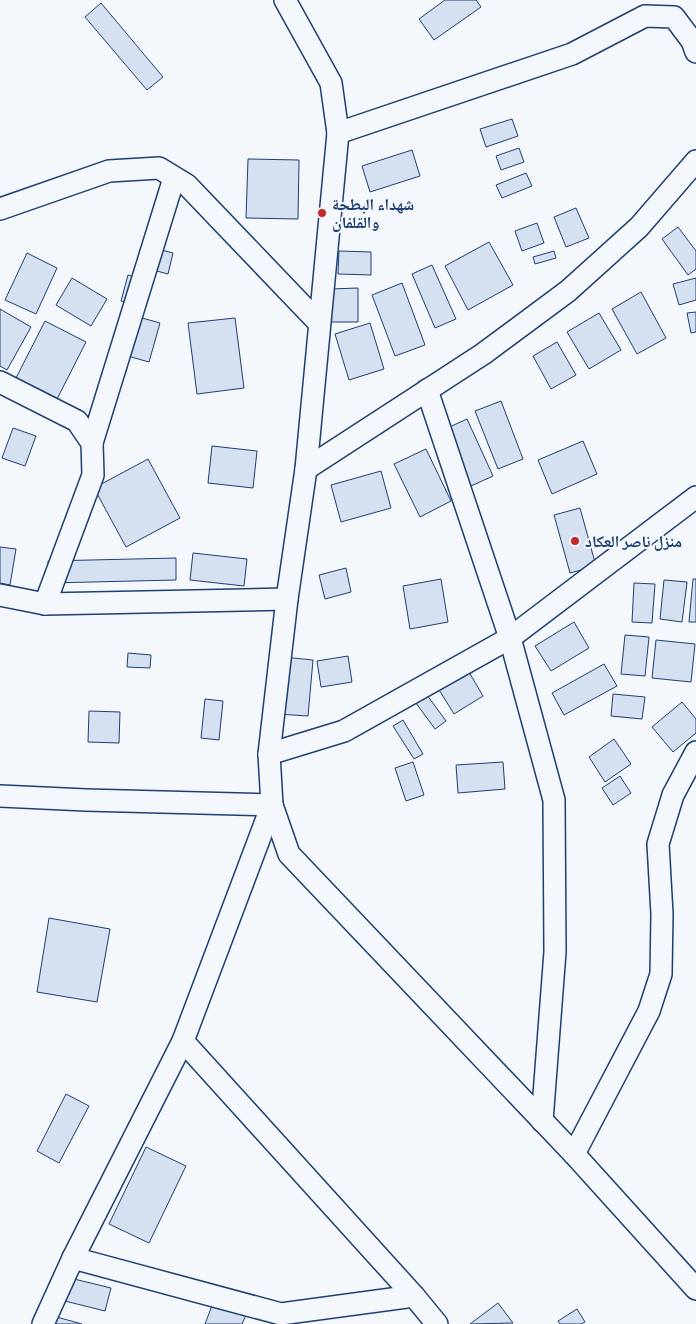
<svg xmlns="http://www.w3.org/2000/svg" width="696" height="1324" viewBox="0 0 696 1324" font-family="Manrope,'Noto Naskh Arabic',sans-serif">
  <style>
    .building { fill: #d5e0f0; stroke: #1d3f73 }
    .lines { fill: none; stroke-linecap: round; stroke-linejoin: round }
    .street-casing { stroke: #1d3f73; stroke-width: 24 }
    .street { stroke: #f4f7fb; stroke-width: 21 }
    .poi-dot { fill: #c62828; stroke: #f4f7fb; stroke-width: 2 }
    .labels { text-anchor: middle; stroke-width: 4; stroke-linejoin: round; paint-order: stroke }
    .poi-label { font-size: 16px; font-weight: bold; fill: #1d3f73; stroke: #f4f7fb; text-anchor: start }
  </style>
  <rect width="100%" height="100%" fill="#f4f7fb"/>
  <g class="building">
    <path d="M445,0H476L481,7L434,40L419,19Z"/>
    <path d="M101,3L163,77L147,90L85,17Z"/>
    <path d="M512,119L518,136L486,147L480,129Z"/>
    <path d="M519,148L524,162L501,170L496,156Z"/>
    <path d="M412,150L420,176L370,192L362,166Z"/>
    <path d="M248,159L299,160L298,219L246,218Z"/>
    <path d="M526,173L532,186L502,198L496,185Z"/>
    <path d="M576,208L589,238L566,247L554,217Z"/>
    <path d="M537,223L544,243L522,251L515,231Z"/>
    <path d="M678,227L696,251V269L688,275L662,239Z"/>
    <path d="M489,242L513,285L468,310L445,266Z"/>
    <path d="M150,247L173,253L168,274L145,268Z"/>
    <path d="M339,251L371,252V275L338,274Z"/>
    <path d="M554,251L556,258L535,264L533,257Z"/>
    <path d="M27,253L57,268L36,314L5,300Z"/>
    <path d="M432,265L456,319L435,328L412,274Z"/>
    <path d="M128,275L152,281L145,308L121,301Z"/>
    <path d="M72,278L107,299L91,326L56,305Z"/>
    <path d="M696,278V300L679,305L673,284Z"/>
    <path d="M402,283L425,345L395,356L372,295Z"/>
    <path d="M358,288V322H331V289Z"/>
    <path d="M641,292L666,338L637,354L612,309Z"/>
    <path d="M0,309L31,327L7,370L0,366Z"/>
    <path d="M696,312V332L691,333L687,313Z"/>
    <path d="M599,313L621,350L589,369L567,332Z"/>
    <path d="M128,314L160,323L149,362L117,353Z"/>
    <path d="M235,318L244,388L197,394L188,323Z"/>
    <path d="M45,321L86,342L57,399L16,378Z"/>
    <path d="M370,323L384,369L349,380L335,334Z"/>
    <path d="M557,342L576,375L551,389L533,356Z"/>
    <path d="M501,401L523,459L498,469L475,411Z"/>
    <path d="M467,419L493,476L471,486L445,429Z"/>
    <path d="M13,428L36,436L25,466L2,458Z"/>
    <path d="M583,441L597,474L552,494L538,460Z"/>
    <path d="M212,446L257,451L253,488L208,483Z"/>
    <path d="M426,449L451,501L420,517L394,464Z"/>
    <path d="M148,459L180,518L126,547L94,488Z"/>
    <path d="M381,471L391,508L341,522L331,485Z"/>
    <path d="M580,508L596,566L570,573L554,515Z"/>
    <path d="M0,547L16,549L10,585L0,583Z"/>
    <path d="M193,553L247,559L244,586L190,580Z"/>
    <path d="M176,558V580L49,583L48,561Z"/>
    <path d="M346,568L351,592L325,599L319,575Z"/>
    <path d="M441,579L448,622L410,629L403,586Z"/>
    <path d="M693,579H696V622H689Z"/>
    <path d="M664,580L687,582L682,622L660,619Z"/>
    <path d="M634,583L655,584L652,623L632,622Z"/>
    <path d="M574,622L589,648L551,671L535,646Z"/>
    <path d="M625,635L649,637L645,676L621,674Z"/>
    <path d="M656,640L695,644L691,682L652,678Z"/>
    <path d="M128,653L151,655L150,668L127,667Z"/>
    <path d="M348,656L352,682L321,687L317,661Z"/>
    <path d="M283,657L313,660L308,716L278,714Z"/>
    <path d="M604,664L617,686L564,715L552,693Z"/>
    <path d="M466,667L483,696L454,714L436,685Z"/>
    <path d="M424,691L446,721L435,729L413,699Z"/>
    <path d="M613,694L645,697L642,719L611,716Z"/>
    <path d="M205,699L223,701L219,740L201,738Z"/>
    <path d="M682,702L696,719V733L673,752L652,727Z"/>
    <path d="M89,711L120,712L119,743L88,742Z"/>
    <path d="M403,720L423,754L414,759L393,726Z"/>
    <path d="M614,739L631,764L605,782L589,757Z"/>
    <path d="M413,762L424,795L406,801L395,768Z"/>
    <path d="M503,762L505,789L458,793L456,765Z"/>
    <path d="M620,776L631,793L613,805L602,788Z"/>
    <path d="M49,918L110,929L97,1002L37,992Z"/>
    <path d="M66,1094L89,1106L59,1163L37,1151Z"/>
    <path d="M146,1147L186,1166L149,1243L109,1224Z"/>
    <path d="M70,1278L111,1288L105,1311L65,1301Z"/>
    <path d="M213,1303L246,1315L242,1324H205Z"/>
    <path d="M498,1303L513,1323L470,1324Z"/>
    <path d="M577,1309L585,1322L581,1324H560L558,1321Z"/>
    <path d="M53,1316L82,1324H50Z"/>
  </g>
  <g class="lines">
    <g class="street-casing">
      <g id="street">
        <path d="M285,0L331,83L338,133L306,469L287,599L269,754L272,805L289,854L574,1154L696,1289"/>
        <path d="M338,133L572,54L645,16L674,17L692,41L696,52"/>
        <path d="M0,209L109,171L159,168L187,185L319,323"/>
        <path d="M0,382L77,421L92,443L93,475L45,604"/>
        <path d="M427,390L510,638L554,800L555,952L542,1121"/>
        <path d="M92,443L174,178"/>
        <path d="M306,469L483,354L568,291L639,227L696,161"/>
        <path d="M0,595L45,604L287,599"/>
        <path d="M269,754L344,731L510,638L696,497"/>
        <path d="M0,796L86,800L272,805"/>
        <path d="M183,1041L414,1296L437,1324"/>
        <path d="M574,1154L649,1011L661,974L662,914L658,844L673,795L696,752"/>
        <path d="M73,1258L281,1314L414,1296"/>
        <path d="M43,1324L73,1258L183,1041L272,805"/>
      </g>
    </g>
    <use href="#street" class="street"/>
  </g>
  <g class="poi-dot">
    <circle cx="322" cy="213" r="5"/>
    <circle cx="575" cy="541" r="5"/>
  </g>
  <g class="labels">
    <g class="poi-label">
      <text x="332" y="210">شهداء البطحة<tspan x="332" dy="18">والقلفان</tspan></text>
      <text x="585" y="547">منزل ناصر العكاد</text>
    </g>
  </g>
</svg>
